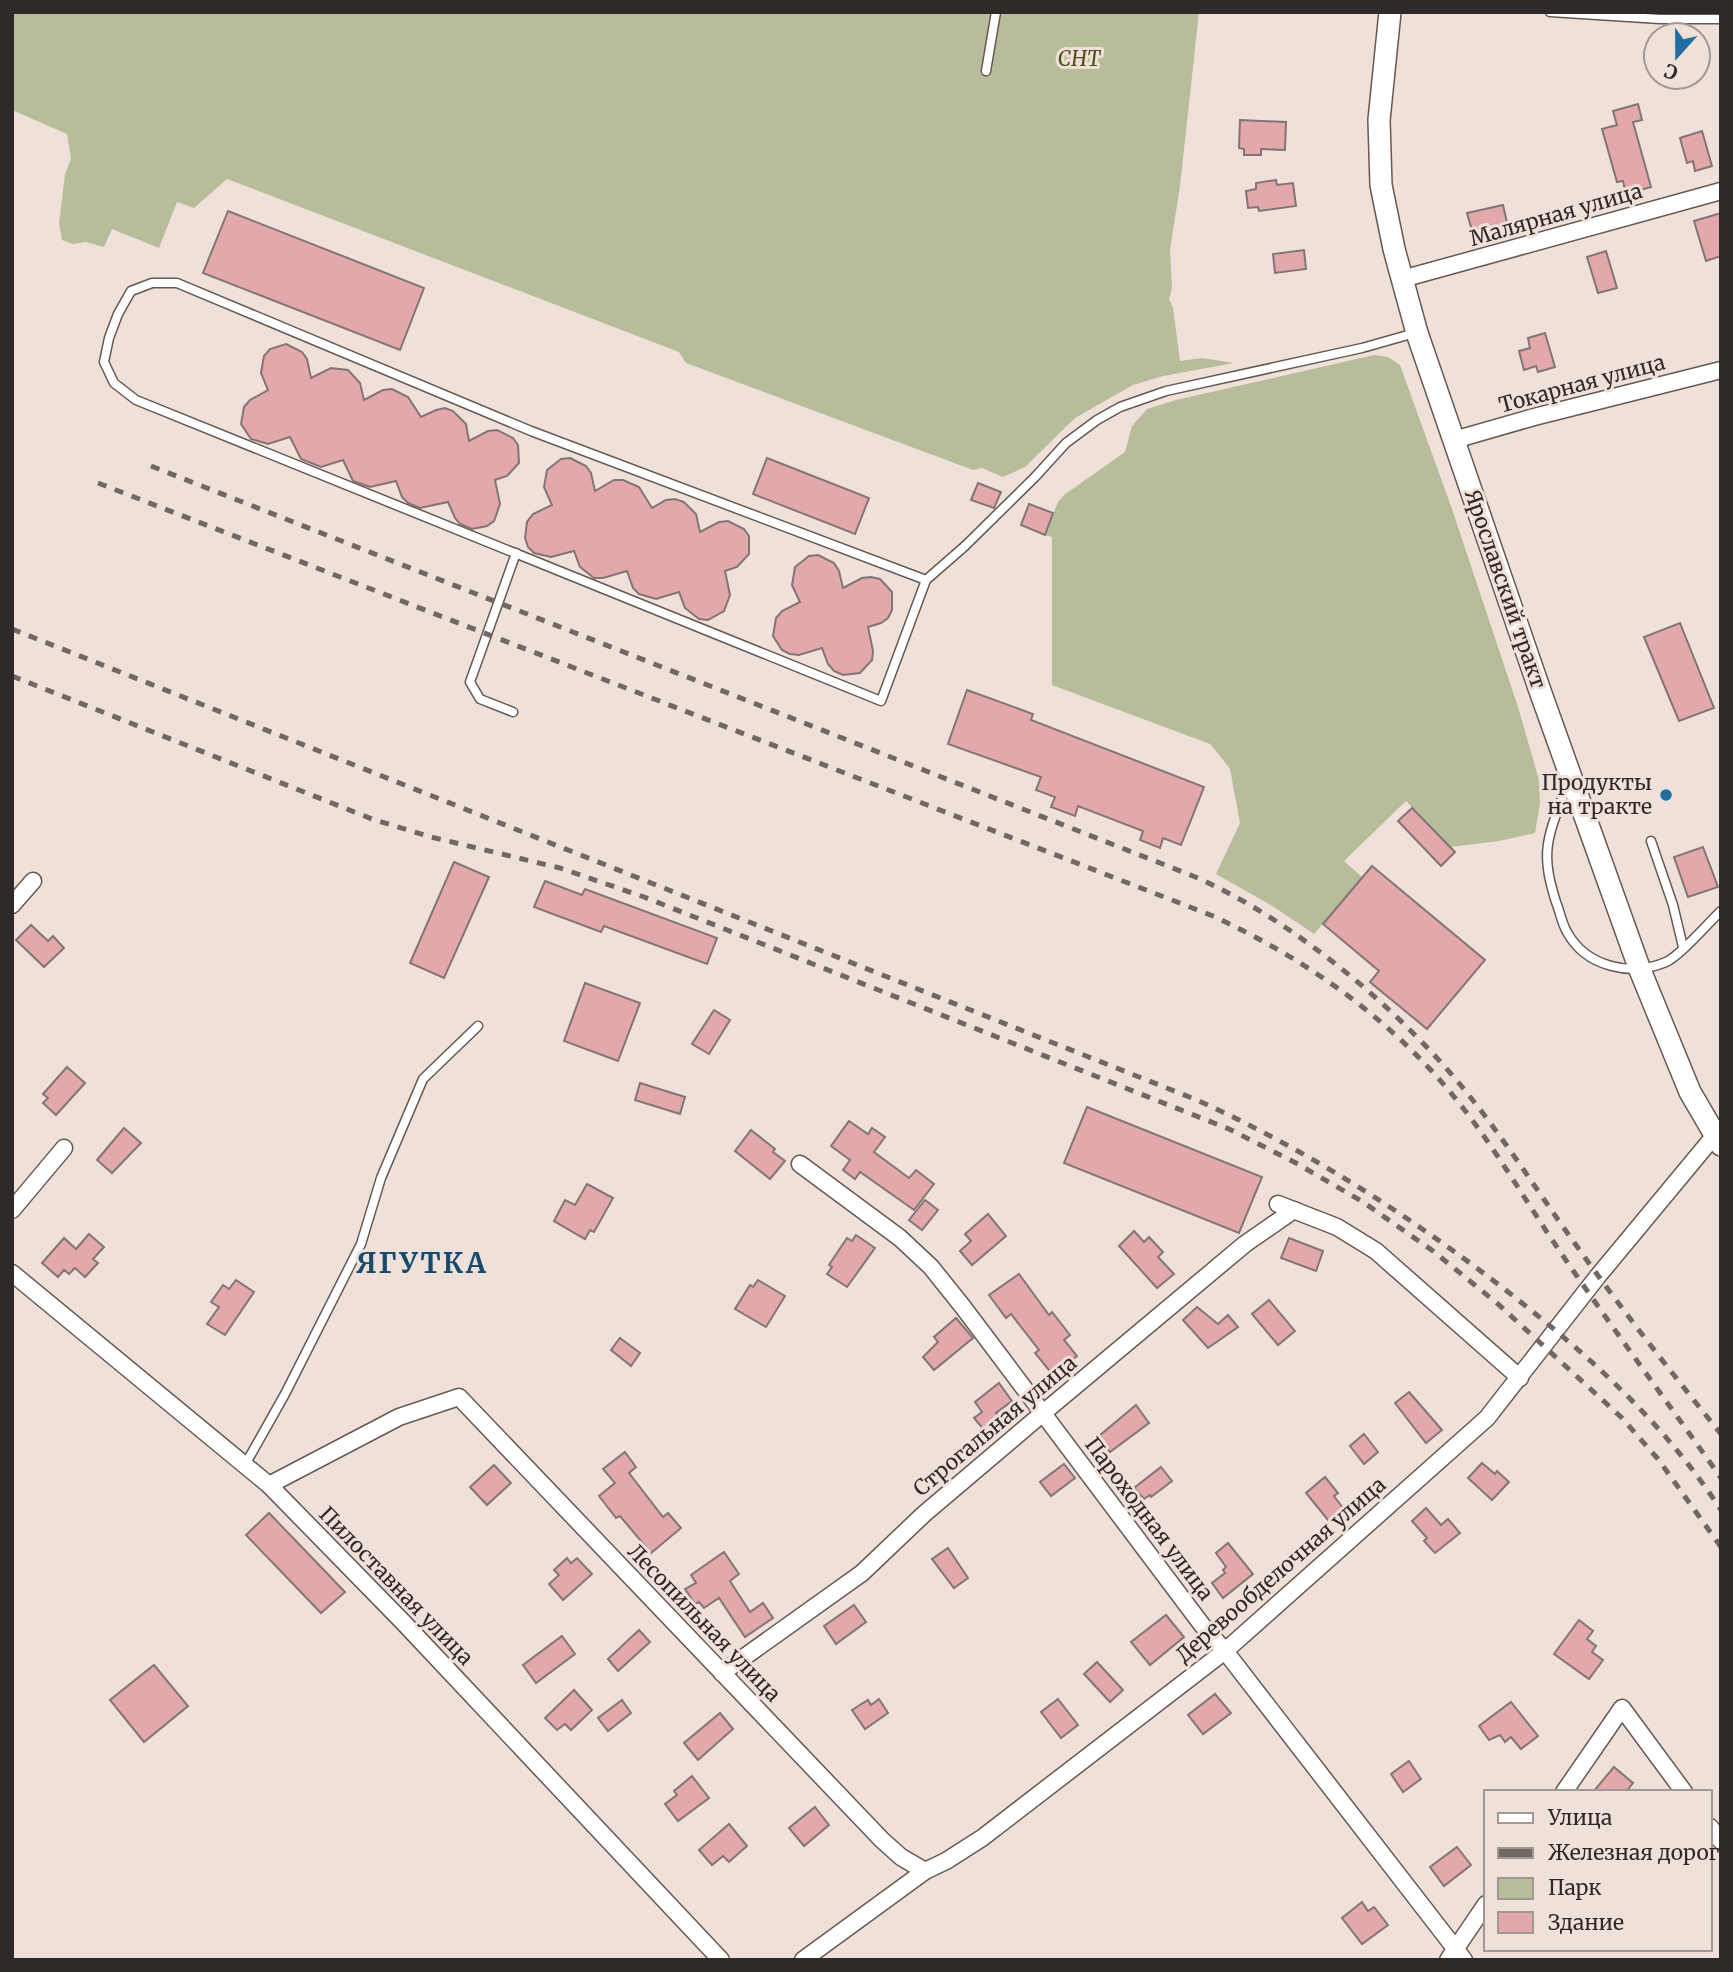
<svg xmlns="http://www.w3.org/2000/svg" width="1733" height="1972" viewBox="0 0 1733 1972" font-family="Merriweather,serif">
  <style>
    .green { fill: #b7bc9b }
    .building { fill: #e2a8ab; stroke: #847575; stroke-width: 2 }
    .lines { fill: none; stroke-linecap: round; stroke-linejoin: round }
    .service-casing { stroke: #655952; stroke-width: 11 }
    .minor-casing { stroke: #655952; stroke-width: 19 }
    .tertiary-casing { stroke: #655952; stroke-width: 24 }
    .service { stroke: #fff; stroke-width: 8 }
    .minor { stroke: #fff; stroke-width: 16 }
    .tertiary { stroke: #fff; stroke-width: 21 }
    .rail { stroke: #716864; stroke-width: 5; stroke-dasharray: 9 9; stroke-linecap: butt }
    .poi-dot { fill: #206ea0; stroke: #efe1d9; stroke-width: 2.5 }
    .labels { text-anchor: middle; stroke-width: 6; stroke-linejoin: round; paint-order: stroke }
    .park-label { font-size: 21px; font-style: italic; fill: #4d5219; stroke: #efe1d9 }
    .street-label { font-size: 21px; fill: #2f2927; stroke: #efe1d9 }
    .poi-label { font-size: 21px; fill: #2f2927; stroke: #efe1d9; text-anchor: end }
    .district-label { font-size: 28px; font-weight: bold; letter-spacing: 2px; fill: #164b6e; stroke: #efe1d9 }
  </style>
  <rect width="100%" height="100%" fill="#efe1d9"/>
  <g class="green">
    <path d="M12,12H1199L1180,186L1170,250L1172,288L1169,299L1173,308L1180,361L1202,358L1234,363L1163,376L1133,385L1075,418L1025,467L1003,477L982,468L973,470L686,363L679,352L227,179L194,208L177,202L159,248L112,229L104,247L86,242L73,244L62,240L59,224L65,174L71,159L67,134L12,110Z"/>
    <path d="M1374,355L1388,357L1400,365L1452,509L1518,707L1539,780L1540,803L1535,833L1499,841L1450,847L1406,801L1344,861L1362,877L1314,934L1274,907L1216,874L1240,823L1230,769L1220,756L1210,744L1052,685V537L1045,535L1058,502L1064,495L1125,452L1132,426L1147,409L1176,400Z"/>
  </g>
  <g class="building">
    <path d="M1638,104L1642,120L1633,122L1651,187L1626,194L1623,181L1617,182L1602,129L1617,125L1613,111Z"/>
    <path d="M1240,120L1286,122L1285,150L1261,149V155H1244V149L1239,148Z"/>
    <path d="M1702,131L1712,166L1695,171L1693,161L1687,163L1680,138Z"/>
    <path d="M1276,180L1277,185L1293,183L1296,206L1259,211L1258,207L1248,208L1246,191L1256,189V183Z"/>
    <path d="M1503,205L1508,227L1473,234L1467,213Z"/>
    <path d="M228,211L424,288L400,350L203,273Z"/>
    <path d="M1721,213V256L1706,261L1694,221Z"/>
    <path d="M1304,250L1306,269L1275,273L1273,254Z"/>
    <path d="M1606,251L1617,288L1598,293L1587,257Z"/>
    <path d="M1545,333L1555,367L1538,372L1536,366L1524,370L1519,351L1530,348L1528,338Z"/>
    <path d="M286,344L302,352L307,359L311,378L331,368L348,370L360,383L364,400L383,390L392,389L408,397L421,417L436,410L445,408L453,411L466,424L469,441L488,431L497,430L513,438L518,445L519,463L507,476L495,480L500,504L494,521L487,526L472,529L460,524L455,518L448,502L420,508L408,503L402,497L396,481L370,487L353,481L343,460L321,467L301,459L290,437L268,444L251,439L241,424L244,407L250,400L268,390L261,373L264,356L270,349Z"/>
    <path d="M570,458L586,466L591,473L595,491L614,480H623L639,487L652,508L666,500L675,499L684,502L696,514L700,532L719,522L728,521L744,529L749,536V554L737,567L725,571L730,595L724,611L708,620L699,619L685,608L679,592L656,599L639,594L633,588L627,571L603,578H594L580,567L574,551L551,557L534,553L528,547L525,538L527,522L533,514L552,505L544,487L547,470L561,459Z"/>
    <path d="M767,458L869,498L855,534L753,494Z"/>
    <path d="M978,483L1001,492L994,508L971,500Z"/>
    <path d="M1029,504L1053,513L1045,535L1021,525Z"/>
    <path d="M818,555L834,563L839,571L843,588L862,578L871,577L880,579L892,592V610L888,618L881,623L868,627L873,651L872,660L860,673L843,675L834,671L828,664L822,648L799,655L790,654L782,650L773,636L776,618L782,611L800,602L792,585L795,567L809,556Z"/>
    <path d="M1680,623L1714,708L1679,721L1644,637Z"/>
    <path d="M967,690L1033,714L1031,720L1204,787L1181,845L1163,838L1160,848L1140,840L1143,831L1078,806L1075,816L1051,807L1055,797L1036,790L1041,777L948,744Z"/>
    <path d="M1412,808L1455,852L1441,866L1398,821Z"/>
    <path d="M1703,847L1718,887L1688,897L1674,857Z"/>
    <path d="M454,862L489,877L444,978L410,963Z"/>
    <path d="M1372,866L1485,960L1427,1029L1370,982L1379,971L1323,924Z"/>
    <path d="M545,881L582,895L585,889L717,938L707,964L604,926L601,932L534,907Z"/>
    <path d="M31,925L48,941L53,936L64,948L44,967L16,940Z"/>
    <path d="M585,983L640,1003L618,1061L564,1041Z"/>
    <path d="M714,1010L730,1020L709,1054L692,1044Z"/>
    <path d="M67,1067L85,1083L56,1115L43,1103L48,1098L43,1094Z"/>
    <path d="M640,1083L685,1097L680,1114L635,1100Z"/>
    <path d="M1087,1107L1262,1177L1239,1233L1064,1163Z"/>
    <path d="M849,1121L868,1134L872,1128L885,1137L874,1152L909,1178L916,1170L934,1184L914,1210L860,1172L855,1179L843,1170L850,1160L831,1146Z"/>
    <path d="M124,1128L141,1143L112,1173L97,1160Z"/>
    <path d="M751,1130L775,1149L773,1152L785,1161L770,1179L735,1151Z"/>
    <path d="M587,1184L613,1198L594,1232L590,1230L585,1239L554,1221L565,1200L575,1205Z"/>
    <path d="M925,1200L938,1210L922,1230L909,1220Z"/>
    <path d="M988,1214L1006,1236L972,1265L960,1251L971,1241L965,1234Z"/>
    <path d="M1134,1231L1144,1242L1149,1237L1163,1252L1158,1257L1174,1274L1157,1288L1119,1246Z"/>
    <path d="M89,1234L104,1247L93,1259L98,1263L85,1277L75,1268L69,1274L64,1270L58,1277L42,1263L64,1238L76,1249Z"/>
    <path d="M856,1235L875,1248L847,1287L827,1274L832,1267L829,1265L847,1238L852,1241Z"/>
    <path d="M1289,1238L1323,1251L1316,1271L1281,1258Z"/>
    <path d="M1019,1274L1049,1315L1052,1312L1070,1335L1064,1340L1077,1356L1053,1375L1035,1353L1039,1350L1011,1314L1006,1318L989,1295Z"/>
    <path d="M236,1280L254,1292L225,1335L207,1324L219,1307L211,1302L223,1285L229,1289Z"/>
    <path d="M758,1280L785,1296L766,1327L735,1309L750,1285L753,1287Z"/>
    <path d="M1269,1300L1295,1331L1278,1345L1252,1314Z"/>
    <path d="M1197,1307L1218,1324L1228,1315L1238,1327L1208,1348L1183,1320Z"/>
    <path d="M956,1318L973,1338L934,1370L923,1357L938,1342L934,1337Z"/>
    <path d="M620,1338L640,1353L631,1366L611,1350Z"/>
    <path d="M999,1383L1012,1401L996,1413L1000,1418L984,1430L974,1418L982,1412L975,1402Z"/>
    <path d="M1409,1392L1442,1430L1426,1443L1395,1403Z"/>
    <path d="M1136,1405L1149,1423L1110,1452L1099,1436Z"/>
    <path d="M1364,1434L1378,1452L1364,1464L1350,1446Z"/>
    <path d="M625,1452L636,1467L629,1473L663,1517L668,1513L681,1528L651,1553L620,1516L616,1518L599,1496L615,1483L603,1469Z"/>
    <path d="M1482,1463L1495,1474L1497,1471L1509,1482L1492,1500L1468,1478Z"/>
    <path d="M1064,1464L1075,1478L1051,1496L1040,1482Z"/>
    <path d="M494,1465L511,1483L487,1505L470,1487Z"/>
    <path d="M1161,1467L1172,1481L1151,1497L1150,1495L1144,1499L1134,1488Z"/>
    <path d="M1325,1477L1338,1493L1334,1496L1343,1508L1328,1520L1306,1493Z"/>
    <path d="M1426,1508L1441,1525L1448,1519L1460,1533L1435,1553L1424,1541L1427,1538L1412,1521Z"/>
    <path d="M269,1513L345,1592L321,1613L246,1535Z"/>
    <path d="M1228,1543L1253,1574L1223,1598L1212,1583L1225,1573L1223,1570L1226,1567L1216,1553Z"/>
    <path d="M948,1548L968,1578L954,1588L932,1559Z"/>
    <path d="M724,1552L739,1574L730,1581L750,1612L763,1603L773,1618L745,1637L719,1598L704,1608L699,1602L695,1604L685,1589L696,1583L691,1575Z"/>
    <path d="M567,1558L571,1563L577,1558L592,1574L563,1600L549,1584L559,1575L554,1570Z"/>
    <path d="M854,1605L866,1622L836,1644L824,1626Z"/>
    <path d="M1166,1615L1184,1637L1150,1665L1131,1642Z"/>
    <path d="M1579,1620L1593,1631L1587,1639L1596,1646L1592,1652L1603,1660L1589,1679L1554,1654Z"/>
    <path d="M639,1630L650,1642L618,1671L608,1659Z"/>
    <path d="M562,1636L575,1654L536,1683L523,1665Z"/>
    <path d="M1097,1662L1123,1690L1110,1702L1084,1674Z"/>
    <path d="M154,1665L188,1706L144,1742L110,1700Z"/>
    <path d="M574,1690L592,1710L571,1730L565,1724L557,1730L545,1718Z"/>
    <path d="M1215,1694L1231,1713L1203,1734L1188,1715Z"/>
    <path d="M879,1699L888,1713L865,1729L852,1710L868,1700L871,1705Z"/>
    <path d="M1058,1699L1078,1725L1061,1738L1041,1712Z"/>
    <path d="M622,1700L631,1713L608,1731L598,1718Z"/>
    <path d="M1511,1702L1538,1736L1521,1749L1511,1737L1505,1742L1500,1735L1489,1740L1479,1726Z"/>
    <path d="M720,1713L733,1729L698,1760L684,1743Z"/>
    <path d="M1409,1761L1421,1779L1403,1792L1391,1774Z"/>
    <path d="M1614,1767L1633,1783L1626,1792H1593Z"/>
    <path d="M692,1776L709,1798L678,1821L665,1804L677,1795L674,1791Z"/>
    <path d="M815,1807L829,1825L804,1846L789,1828Z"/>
    <path d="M729,1824L747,1846L729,1862L723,1856L712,1865L699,1850Z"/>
    <path d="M1457,1847L1471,1865L1444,1886L1430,1867Z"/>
    <path d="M1362,1902L1368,1911L1374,1907L1388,1925L1362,1944L1342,1918Z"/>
  </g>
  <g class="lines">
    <g class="service-casing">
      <g id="service">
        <path d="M1550,12L1660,19H1721"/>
        <path d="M986,71L996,12"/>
        <path d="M926,580L531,431L177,283H152L131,291L118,314L109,338L104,362L114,383L136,400L881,701L926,580L965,546L1035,477L1066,443L1097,420L1120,407L1166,391L1362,348L1415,333"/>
        <path d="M513,712L480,699L470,682L516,553"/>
        <path d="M1568,783C1561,803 1551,823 1548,844C1545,864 1550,883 1556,902C1560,912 1562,924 1567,932C1586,967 1631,977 1666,962C1680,956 1708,923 1721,911"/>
        <path d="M1651,841L1673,905L1683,947"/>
        <path d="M245,1465L285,1394L361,1244L381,1178L423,1079L478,1026"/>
      </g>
    </g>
    <g class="minor-casing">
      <g id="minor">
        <path d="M1402,279L1721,191"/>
        <path d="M1454,440L1534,417L1721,370"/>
        <path d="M12,905L33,881"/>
        <path d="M800,1164L900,1238L931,1267L963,1307L1202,1625L1225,1651L1464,1960"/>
        <path d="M1278,1204L1337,1227L1376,1251L1520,1378"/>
        <path d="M12,1210L64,1148"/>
        <path d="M12,1273L269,1485L403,1622L721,1960"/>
        <path d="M269,1485L399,1417L459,1397L882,1840L901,1857L925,1871"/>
        <path d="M722,1673L862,1573L924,1514L1043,1413L1245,1244L1294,1210"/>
        <path d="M1564,1792L1622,1708L1684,1792"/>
        <path d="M1710,1827L1721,1841"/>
        <path d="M803,1960L925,1871L946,1861L982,1838L1225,1651L1487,1418L1598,1276L1715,1135"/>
        <path d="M1448,1960L1486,1904"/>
      </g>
    </g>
    <g class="tertiary-casing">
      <path id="tertiary" d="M1390,12L1379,120L1381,185L1394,249L1417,333L1539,688L1640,970L1690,1092L1721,1145"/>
    </g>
    <use href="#service" class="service"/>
    <use href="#minor" class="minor"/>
    <use href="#tertiary" class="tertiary"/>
    <g class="rail">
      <path d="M151,466L1193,876C1295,920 1407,1015 1475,1103C1511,1149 1542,1198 1576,1245C1622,1310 1671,1372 1721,1434"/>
      <path d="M98,483L1213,916C1310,961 1397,1023 1463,1108C1499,1154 1528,1205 1561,1253C1613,1329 1668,1403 1721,1478"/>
      <path d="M12,629L1197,1100C1307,1150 1407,1214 1503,1288C1586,1353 1663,1421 1721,1510"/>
      <path d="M12,676L372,819L431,837L560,868L644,897L1229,1129L1296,1163L1363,1202L1433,1251L1498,1304L1622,1418L1658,1459L1721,1547"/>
    </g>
  </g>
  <circle class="poi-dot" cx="1666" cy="795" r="7"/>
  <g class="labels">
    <g class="park-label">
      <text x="1079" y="66">СНТ</text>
    </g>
    <g class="street-label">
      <text transform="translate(1556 215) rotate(-16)" y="7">Малярная улица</text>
      <text transform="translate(1582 384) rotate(-15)" y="7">Токарная улица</text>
      <text transform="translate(1505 589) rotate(71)" y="7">Ярославский тракт</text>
      <text transform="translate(995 1426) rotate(-40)" y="7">Строгальная улица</text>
      <text transform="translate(1149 1519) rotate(53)" y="7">Пароходная улица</text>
      <text transform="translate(1281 1570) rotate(-41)" y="7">Деревообделочная улица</text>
      <text transform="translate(396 1586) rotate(46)" y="7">Пилоставная улица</text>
      <text transform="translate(704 1623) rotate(46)" y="7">Лесопильная улица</text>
    </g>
    <g class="poi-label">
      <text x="1652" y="790">Продукты<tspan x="1652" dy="24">на тракте</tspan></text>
    </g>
    <g class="district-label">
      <text x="422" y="1273">ЯГУТКА</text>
    </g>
  </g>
  <rect width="1733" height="1972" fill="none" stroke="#2f2927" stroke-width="28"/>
  <rect x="1484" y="1790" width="228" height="161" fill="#efe1d9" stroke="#a29792" stroke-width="2"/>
  <rect x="1498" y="1813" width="35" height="10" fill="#ffffff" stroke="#a29792" stroke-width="2"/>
  <text x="1548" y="1825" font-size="21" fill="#2f2927">Улица</text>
  <rect x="1498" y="1848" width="35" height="10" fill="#716864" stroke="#a29792" stroke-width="2"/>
  <text x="1548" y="1860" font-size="21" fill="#2f2927">Железная дорога</text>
  <rect x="1498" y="1878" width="35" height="21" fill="#b7bc9b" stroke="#a29792" stroke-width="2"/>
  <text x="1548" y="1895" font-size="21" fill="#2f2927">Парк</text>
  <rect x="1498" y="1912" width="35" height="21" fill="#e2a8ab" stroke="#a29792" stroke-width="2"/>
  <text x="1548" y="1930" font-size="21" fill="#2f2927">Здание</text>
  <g transform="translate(1677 56) rotate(201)"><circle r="33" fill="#efe1d9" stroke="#a29792" stroke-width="2"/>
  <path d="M0-5L12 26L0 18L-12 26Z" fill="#206ea0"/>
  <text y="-10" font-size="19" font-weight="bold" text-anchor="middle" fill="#2f2927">С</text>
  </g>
</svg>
